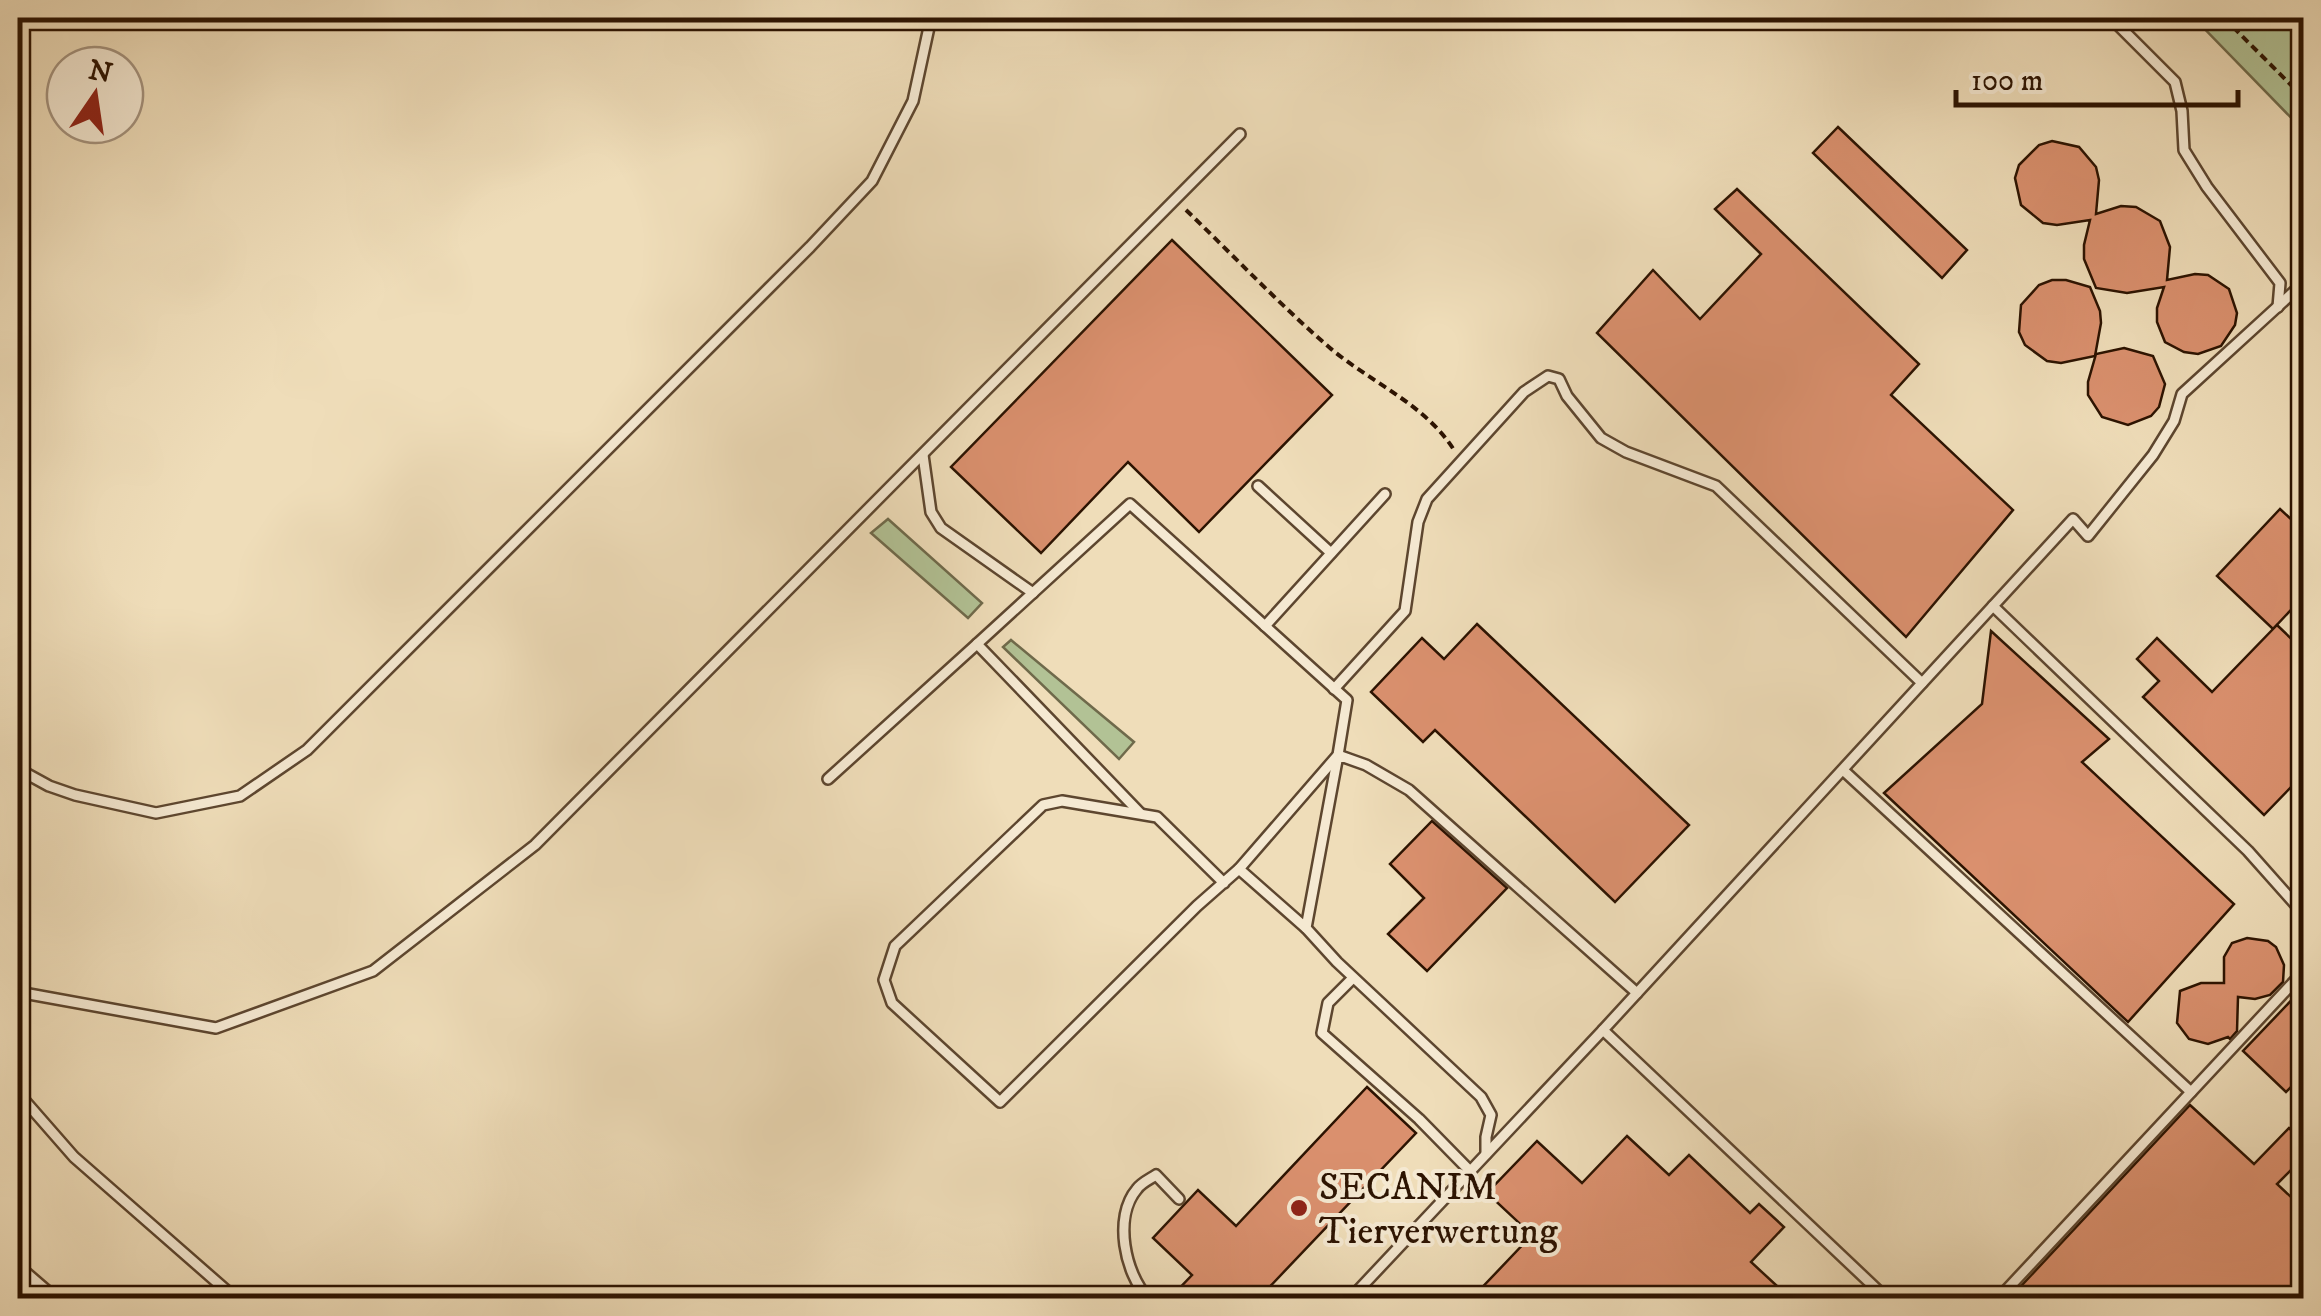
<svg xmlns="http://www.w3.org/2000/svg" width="2321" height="1316" viewBox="0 0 2321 1316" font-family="'IM FELL DW Pica',serif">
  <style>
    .green { fill: #b2c295; stroke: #6f6a4b; stroke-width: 2.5 }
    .building { fill: #da906e; stroke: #2c1301; stroke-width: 2.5 }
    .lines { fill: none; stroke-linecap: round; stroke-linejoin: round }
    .service-casing { stroke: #5d462f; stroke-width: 14 }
    .tertiary-casing { stroke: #5d462f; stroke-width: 25 }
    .path { stroke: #2c1301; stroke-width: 4; stroke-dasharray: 8 5; stroke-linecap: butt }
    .service { stroke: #f5e9d2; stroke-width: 9 }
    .tertiary { stroke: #f5e9d2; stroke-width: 20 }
    .poi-dot { fill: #8f2418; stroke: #f5e9d2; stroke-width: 4 }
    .labels { text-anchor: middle; stroke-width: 8; stroke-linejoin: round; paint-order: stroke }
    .poi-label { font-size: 38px; fill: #2c1301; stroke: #f5e9d2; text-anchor: start }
  </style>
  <rect width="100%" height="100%" fill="#efddb9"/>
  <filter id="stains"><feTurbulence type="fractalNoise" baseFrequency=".002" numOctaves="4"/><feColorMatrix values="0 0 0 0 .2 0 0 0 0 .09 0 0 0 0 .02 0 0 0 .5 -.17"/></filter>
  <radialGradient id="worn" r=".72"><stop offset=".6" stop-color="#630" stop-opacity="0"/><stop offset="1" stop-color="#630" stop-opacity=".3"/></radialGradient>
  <g class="green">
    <path d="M2194,18H2303V130Z"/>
    <path d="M888,519L982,603L968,618L871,533Z"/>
    <path d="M1011,640L1134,742L1119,759L1003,647Z"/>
  </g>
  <g class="building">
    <path d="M1838,127L1967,250L1942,278L1813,153Z"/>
    <path d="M2052,141L2079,147L2096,167L2099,180L2096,214L2121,206L2136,207L2160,221L2170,247L2167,280L2195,274L2208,275L2229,289L2237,313L2235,325L2221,346L2198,354L2184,352L2165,342L2157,322V308L2164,287L2127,293L2096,288L2084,259V245L2090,220L2057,225L2043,223L2021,205L2015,178L2019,165L2039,145Z"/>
    <path d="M1737,189L1919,364L1891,395L2013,510L1906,637L1597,333L1653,270L1700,319L1761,254L1715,209Z"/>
    <path d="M1172,240L1332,395L1199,532L1128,462L1041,553L951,467Z"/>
    <path d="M2052,280H2066L2090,287L2100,311L2101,323L2095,356L2061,363L2047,361L2025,345L2019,332L2021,305L2039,285Z"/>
    <path d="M2124,348L2153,356L2165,384L2159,407L2151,416L2128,425L2102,417L2088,395V382L2096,354Z"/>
    <path d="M2280,509L2304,531V596L2273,629L2217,576Z"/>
    <path d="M1477,624L1689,825L1615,902L1435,730L1423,742L1371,692L1422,638L1444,659Z"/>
    <path d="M2277,625L2304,651V789L2296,782L2264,815L2143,697L2159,681L2137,659L2157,638L2212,692Z"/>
    <path d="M1991,631L2109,739L2082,762L2234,904L2128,1022L1884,793L1982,704Z"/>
    <path d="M1432,821L1507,888L1427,971L1388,934L1424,898L1390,864Z"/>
    <path d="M2247,938L2268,941L2276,947L2284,965L2283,982L2270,995L2255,999L2238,997L2237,1031L2230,1039L2228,1037L2208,1044L2189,1039L2177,1023L2180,991L2201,983H2224V957L2232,943Z"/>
    <path d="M2304,987V1074L2286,1092L2243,1051Z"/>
    <path d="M1367,1087L1416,1133L1259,1298H1170L1192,1275L1153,1238L1198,1190L1236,1226Z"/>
    <path d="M2190,1105L2254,1164L2289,1128L2295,1134L2304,1124V1157L2277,1184L2304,1209V1298H2010Z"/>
    <path d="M1627,1136L1669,1175L1689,1155L1750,1213L1759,1204L1784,1227L1751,1262L1790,1298H1472L1532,1235L1487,1193L1537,1141L1582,1183Z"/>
  </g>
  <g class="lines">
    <g class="service-casing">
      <g id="service">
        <path d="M2111,18L2175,82L2182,111L2184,150L2207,187L2280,283L2278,307"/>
        <path d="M2304,289L2298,288L2182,394L2174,421L2153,455L2088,536L2073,519L1993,606L2248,851L2304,914"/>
        <path d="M923,455L931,512L941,528L1033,593"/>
        <path d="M1258,486L1331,553"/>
        <path d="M1265,626L1385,494"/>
        <path d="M977,644L1130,504L1347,700L1338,755L1239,869"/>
        <path d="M1334,689L1405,611L1418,522L1427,499L1524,392L1548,376L1559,379L1567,396L1601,438L1626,452L1716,486L1922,683"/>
        <path d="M18,769L49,786L75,795L156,813L240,796L307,750L810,247L872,181L913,101L931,18"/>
        <path d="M1843,770L2191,1092"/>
        <path d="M828,779L977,644L1140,813"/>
        <path d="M1224,883L1157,817L1062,801L1043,805L895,946L884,980L892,1003L1000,1102L1197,906L1239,869L1306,928"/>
        <path d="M1353,978L1328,1003L1322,1033L1419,1119L1470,1171"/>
        <path d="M18,992L216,1028L373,971L535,845L1240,134"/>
        <path d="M18,1093L74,1157L235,1298"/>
        <path d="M1486,1154V1137L1491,1115L1481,1097L1337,962L1306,928L1338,755L1366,765L1409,790L1637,993"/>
        <path d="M1148,1298C1125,1274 1113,1217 1137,1189C1141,1183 1150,1179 1156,1175L1179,1199"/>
        <path d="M1351,1298L1603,1030"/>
        <path d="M1886,1298L1603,1030L1993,606"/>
        <path d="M1999,1298L2304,971"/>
      </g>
    </g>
    <g class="tertiary-casing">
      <path id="tertiary" d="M18,1273L47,1298"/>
    </g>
    <g class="path">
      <path d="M2224,18L2304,98"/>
      <path d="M1186,210C1234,256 1280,305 1330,348C1370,382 1425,404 1454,450"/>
    </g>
    <use href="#service" class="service"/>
    <use href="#tertiary" class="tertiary"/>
  </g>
  <circle class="poi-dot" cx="1299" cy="1208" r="10"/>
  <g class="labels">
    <g class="poi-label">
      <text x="1319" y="1199">SECANIM<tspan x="1319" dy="44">Tierverwertung</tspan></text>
    </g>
  </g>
  <rect width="2321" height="1316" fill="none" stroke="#efddb9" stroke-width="60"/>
  <rect x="20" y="20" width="2281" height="1276" fill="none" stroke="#2c1301" stroke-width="5"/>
  <rect x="30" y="30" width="2261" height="1256" fill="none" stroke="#2c1301" stroke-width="2.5"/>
  <g transform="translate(95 95) rotate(13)"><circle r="48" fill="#f5e9d2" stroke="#a5937e" stroke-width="2.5"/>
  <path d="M0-8L18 38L0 25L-18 38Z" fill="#8f2418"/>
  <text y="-15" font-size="28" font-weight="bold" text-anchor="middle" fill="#2c1301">N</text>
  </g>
  <path d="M1956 90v15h282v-15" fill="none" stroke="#2c1301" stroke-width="5"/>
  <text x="1971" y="90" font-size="30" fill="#2c1301" stroke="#f5e9d2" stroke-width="8" paint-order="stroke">100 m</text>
  <rect width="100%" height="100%" filter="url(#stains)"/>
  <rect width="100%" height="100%" fill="url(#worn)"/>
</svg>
